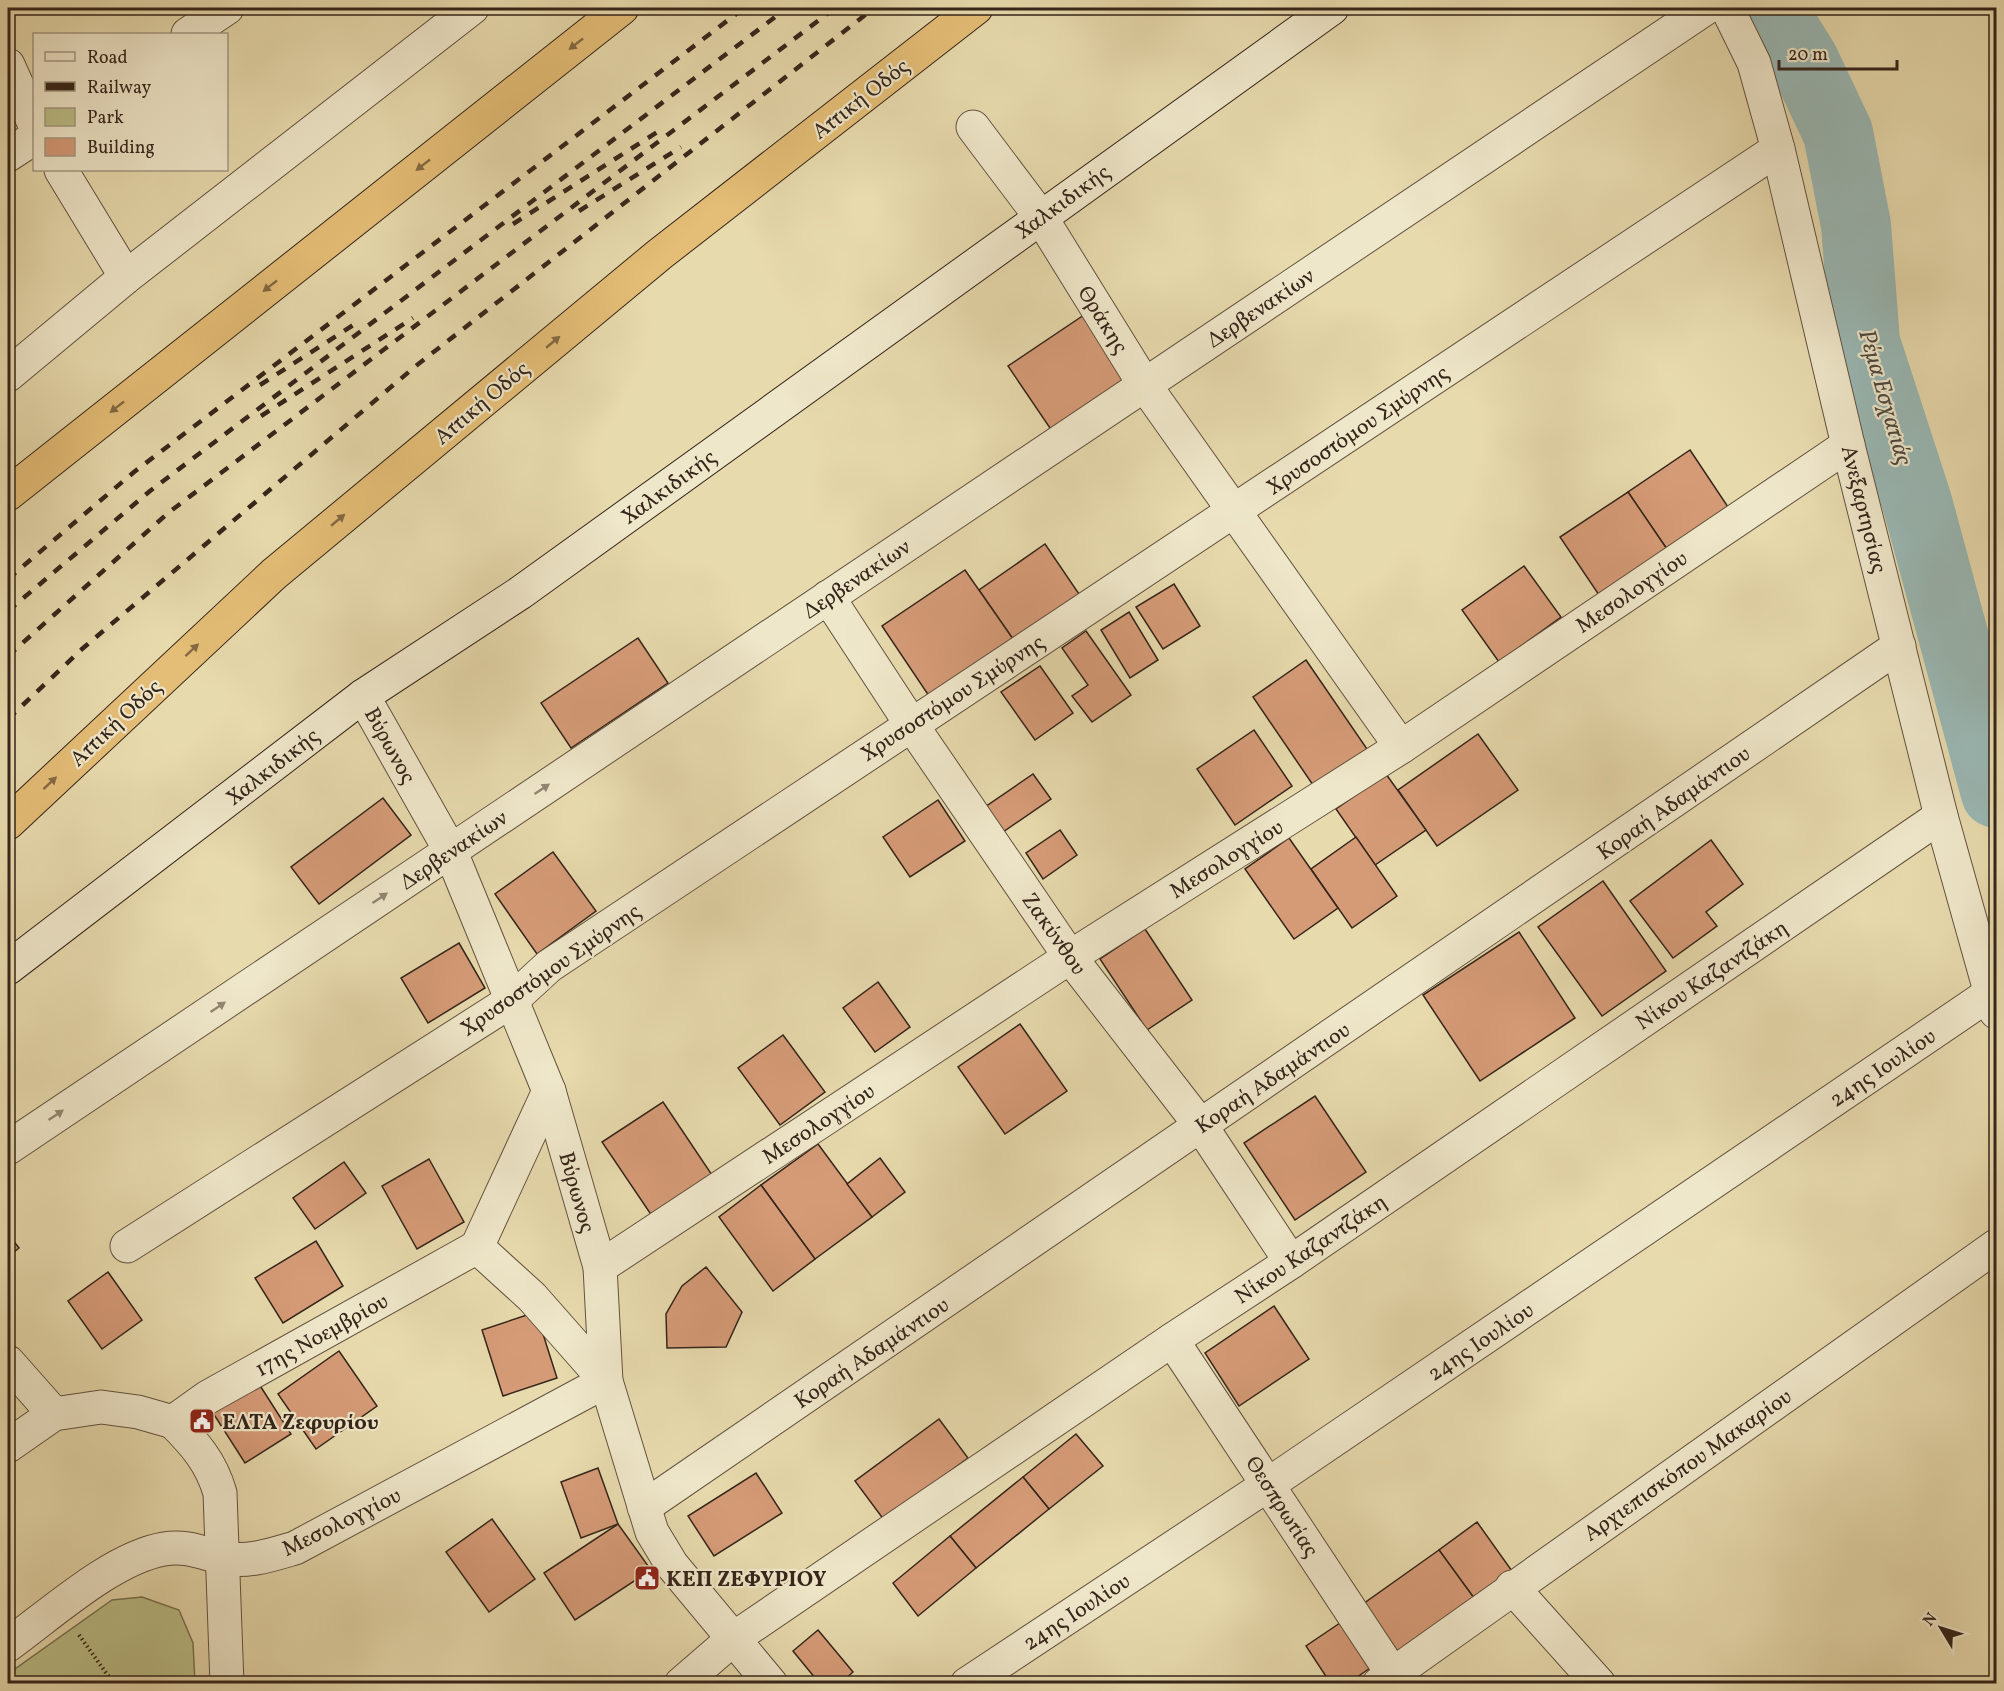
<svg xmlns="http://www.w3.org/2000/svg" width="2004" height="1691" viewBox="0 0 2004 1691" font-family="Vollkorn,serif">
  <style>
    .green { fill: #bbbe86; stroke: #787250; stroke-width: 1.5 }
    .lines { fill: none; stroke-linecap: round; stroke-linejoin: round }
    .river { stroke: #9ab8b4; stroke-width: 70 }
    .building { fill: #d59b77; stroke: #35251a; stroke-width: 1.5 }
    .street-casing { stroke: #62523f; stroke-width: 35 }
    .secondary-casing { stroke: #35251a; stroke-width: 35 }
    .highway-casing { stroke: #35251a; stroke-width: 35 }
    .path { stroke: #35251a; stroke-width: 4; stroke-dasharray: 1.5 3; stroke-linecap: butt }
    .street { stroke: #efe7ca; stroke-width: 33 }
    .secondary { stroke: #efe7ca; stroke-width: 33 }
    .highway { stroke: #e4bd76; stroke-width: 33 }
    .rail { stroke: #35251a; stroke-width: 4.5; stroke-dasharray: 10 10; stroke-linecap: butt }
    .oneway { fill: #846943 }
    .oneway2 { fill: #928672 }
    .labels { text-anchor: middle; stroke-width: 4.5; stroke-linejoin: round; paint-order: stroke }
    .street-label { font-size: 22px; fill: #35251a; stroke: #efe7ca }
    .poi-label { font-size: 22px; font-weight: bold; fill: #35251a; stroke: #efe7ca; text-anchor: start }
    .water-label { font-size: 24px; font-style: italic; fill: #4e4a40; stroke: #efe7ca }
  </style>
  <rect width="100%" height="100%" fill="#e7daad"/>
  <filter id="stains"><feTurbulence type="fractalNoise" baseFrequency=".00333" numOctaves="4"/><feColorMatrix values="0 0 0 0 .2 0 0 0 0 .09 0 0 0 0 .02 0 0 0 .5 -.17"/></filter>
  <radialGradient id="worn" r=".72"><stop offset=".6" stop-color="#630" stop-opacity="0"/><stop offset="1" stop-color="#630" stop-opacity=".3"/></radialGradient>
  <path class="green" d="M142,1597L179,1610L193,1643L195,1683H8V1674L112,1600Z"/>
  <g class="lines">
    <path class="river" d="M1771,8L1804,61L1838,133L1856,225L1865,342L1917,502L1996,793"/>
  </g>
  <g class="building">
    <path d="M1084,315L1127,380L1052,431L1008,366Z"/>
    <path d="M1690,450L1732,513L1671,555L1628,492Z"/>
    <path d="M1628,492L1671,555L1603,601L1560,537Z"/>
    <path d="M1045,544L1079,594L1013,639L979,590Z"/>
    <path d="M1524,566L1561,617L1499,662L1462,610Z"/>
    <path d="M965,570L1013,639L929,696L882,626Z"/>
    <path d="M1174,584L1200,626L1163,649L1136,607Z"/>
    <path d="M1129,612L1158,660L1130,678L1101,630Z"/>
    <path d="M1086,631L1131,695L1092,722L1072,696L1088,685L1062,648Z"/>
    <path d="M638,638L668,683L571,748L541,703Z"/>
    <path d="M1306,660L1367,749L1313,785L1253,697Z"/>
    <path d="M1040,666L1073,713L1035,740L1001,692Z"/>
    <path d="M1254,730L1292,786L1235,825L1197,769Z"/>
    <path d="M1478,734L1518,790L1437,846L1398,790Z"/>
    <path d="M1033,774L1051,799L1003,832L985,807Z"/>
    <path d="M1386,774L1426,830L1375,865L1336,809Z"/>
    <path d="M383,798L411,835L319,904L291,867Z"/>
    <path d="M938,800L965,841L910,877L883,837Z"/>
    <path d="M1060,830L1077,855L1043,879L1026,853Z"/>
    <path d="M1356,837L1397,896L1352,928L1311,869Z"/>
    <path d="M1289,838L1338,908L1294,939L1245,869Z"/>
    <path d="M1711,840L1743,884L1706,912L1717,926L1673,958L1630,901Z"/>
    <path d="M553,852L596,911L537,954L495,894Z"/>
    <path d="M1603,881L1666,971L1602,1016L1538,927Z"/>
    <path d="M1145,929L1192,1000L1147,1030L1100,959Z"/>
    <path d="M1519,932L1575,1018L1480,1081L1423,995Z"/>
    <path d="M459,943L485,988L428,1023L401,978Z"/>
    <path d="M878,982L910,1027L875,1052L843,1008Z"/>
    <path d="M1020,1024L1067,1091L1005,1134L958,1067Z"/>
    <path d="M783,1035L825,1092L780,1125L738,1068Z"/>
    <path d="M1315,1096L1366,1172L1295,1220L1244,1143Z"/>
    <path d="M663,1102L712,1175L652,1216L602,1142Z"/>
    <path d="M818,1144L872,1217L815,1259L761,1185Z"/>
    <path d="M880,1158L905,1192L872,1217L847,1184Z"/>
    <path d="M429,1159L464,1222L417,1249L382,1186Z"/>
    <path d="M344,1162L366,1193L315,1229L293,1198Z"/>
    <path d="M761,1185L815,1259L773,1291L719,1217Z"/>
    <path d="M8,1234L19,1248L8,1257Z"/>
    <path d="M316,1241L343,1286L283,1323L255,1278Z"/>
    <path d="M706,1267L742,1312L726,1347L667,1348L666,1314L682,1286Z"/>
    <path d="M108,1272L142,1320L102,1349L68,1301Z"/>
    <path d="M1274,1306L1309,1359L1239,1406L1205,1353Z"/>
    <path d="M536,1312L557,1378L503,1396L482,1330Z"/>
    <path d="M339,1351L377,1406L316,1449L278,1394Z"/>
    <path d="M259,1384L291,1434L245,1463L213,1413Z"/>
    <path d="M939,1419L968,1458L884,1520L855,1481Z"/>
    <path d="M1076,1434L1103,1466L1049,1509L1023,1477Z"/>
    <path d="M598,1468L618,1524L581,1538L561,1482Z"/>
    <path d="M756,1473L782,1513L714,1556L688,1516Z"/>
    <path d="M1023,1477L1049,1509L976,1568L950,1536Z"/>
    <path d="M492,1519L535,1579L489,1612L446,1552Z"/>
    <path d="M1477,1522L1512,1571L1474,1598L1439,1550Z"/>
    <path d="M618,1524L651,1570L575,1620L544,1573Z"/>
    <path d="M950,1536L976,1568L918,1616L893,1583Z"/>
    <path d="M1439,1550L1474,1598L1398,1653L1363,1604Z"/>
    <path d="M1340,1623L1370,1668L1347,1684H1331L1306,1646Z"/>
    <path d="M818,1630L853,1672L840,1684H820L793,1651Z"/>
  </g>
  <g class="lines">
    <g class="street-casing">
      <g id="street">
        <path d="M1727,8L1754,63L1778,149L1848,445L1941,816L1996,1012"/>
        <path d="M188,34L227,8"/>
        <path d="M8,65L34,123"/>
        <path d="M973,127L1040,216L1144,384L1401,747"/>
        <path d="M8,155L34,138"/>
        <path d="M61,170L126,277"/>
        <path d="M8,375L126,277L472,8"/>
        <path d="M828,597L911,724L1070,957L1201,1126L1291,1262"/>
        <path d="M363,696L450,850L549,1091L600,1267L606,1381L652,1532L672,1565L771,1684"/>
        <path d="M8,1148L1706,8"/>
        <path d="M127,1246L511,1001L549,966L1778,149"/>
        <path d="M600,1267L1070,957L1401,747L1848,445"/>
        <path d="M1172,1340L1392,1673"/>
        <path d="M8,1362L54,1414"/>
        <path d="M173,1422C195,1444 211,1462 220,1493L227,1684"/>
        <path d="M8,1446L54,1414L101,1407L138,1412L173,1422L208,1397L477,1247L549,1091"/>
        <path d="M644,1507L1899,646"/>
        <path d="M1512,1587L1599,1684"/>
        <path d="M8,1645C51,1614 112,1558 164,1549C186,1545 202,1553 223,1558C248,1563 271,1555 295,1548L606,1381L532,1297L477,1247"/>
        <path d="M681,1684L733,1639L1172,1340L1291,1262L1941,816"/>
        <path d="M967,1684L1269,1484L1991,993"/>
        <path d="M1379,1684L1996,1246"/>
      </g>
    </g>
    <g class="secondary-casing">
      <path id="secondary" d="M8,968L363,696L520,593L1332,8"/>
    </g>
    <g class="highway-casing">
      <g id="highway">
        <path d="M8,494L622,8"/>
        <path d="M8,823L274,574L660,254L976,8"/>
      </g>
    </g>
    <path class="path" d="M79,1635L114,1684"/>
    <use href="#street" class="street"/>
    <use href="#secondary" class="secondary"/>
    <use href="#highway" class="highway"/>
    <g class="rail">
      <path d="M579,211L681,147"/>
      <path d="M513,224L662,129"/>
      <path d="M260,385L358,322"/>
      <path d="M261,416L413,318"/>
      <path d="M8,579L134,472L744,8"/>
      <path d="M8,611L150,491L787,8"/>
      <path d="M8,656L168,513L835,8"/>
      <path d="M8,719L82,649L417,365L874,8"/>
    </g>
  </g>
  <defs><path id="oneway-solid" d="M-6-.8H1V-3.2L6.5 0L1 3.2V.8H-6Z" transform="scale(1.5)"/></defs>
  <g class="oneway">
    <use href="#oneway-solid" transform="translate(576 44) rotate(142)"/>
    <use href="#oneway-solid" transform="translate(423 165) rotate(142)"/>
    <use href="#oneway-solid" transform="translate(270 286) rotate(142)"/>
    <use href="#oneway-solid" transform="translate(553 342) rotate(-40)"/>
    <use href="#oneway-solid" transform="translate(117 407) rotate(142)"/>
    <use href="#oneway-solid" transform="translate(338 520) rotate(-40)"/>
    <use href="#oneway-solid" transform="translate(192 650) rotate(-43)"/>
    <use href="#oneway-solid" transform="translate(50 783) rotate(-43)"/>
  </g>
  <g class="oneway2">
    <use href="#oneway-solid" transform="translate(542 789) rotate(-34)"/>
    <use href="#oneway-solid" transform="translate(380 898) rotate(-34)"/>
    <use href="#oneway-solid" transform="translate(218 1007) rotate(-34)"/>
    <use href="#oneway-solid" transform="translate(56 1115) rotate(-34)"/>
  </g>
  <defs>
    <g id="civic-square" transform="scale(1.35)"><rect x="-9" y="-9" width="18" height="18" rx="4" fill="#8f2418" stroke="#efe7ca"/><path d="M-.6-6.5H3V-4.5H.6V-3L4-1V1h2V6H-6V1h2V-1L-.6-3ZM-1.2 2.5V6h2.4V2.5Z" fill="#fff"/></g>
  </defs>
  <g fill-rule="evenodd">
    <use href="#civic-square" x="202" y="1421"/>
    <use href="#civic-square" x="647" y="1578"/>
  </g>
  <g class="labels">
    <g class="street-label">
      <text transform="translate(860 98) rotate(-38)" y="8">Αττική Οδός</text>
      <text transform="translate(1062 201) rotate(-36)" y="8">Χαλκιδικής</text>
      <text transform="translate(1260 307) rotate(-34)" y="8">Δερβενακίων</text>
      <text transform="translate(1104 319) rotate(58)" y="8">Θράκης</text>
      <text transform="translate(481 402) rotate(-40)" y="8">Αττική Οδός</text>
      <text transform="translate(1357 429) rotate(-34)" y="8">Χρυσοστόμου Σμύρνης</text>
      <text transform="translate(668 486) rotate(-36)" y="8">Χαλκιδικής</text>
      <text transform="translate(1865 509) rotate(76)" y="8">Ανεξαρτησίας</text>
      <text transform="translate(856 578) rotate(-34)" y="8">Δερβενακίων</text>
      <text transform="translate(1631 591) rotate(-34)" y="8">Μεσολογγίου</text>
      <text transform="translate(952 697) rotate(-33)" y="8">Χρυσοστόμου Σμύρνης</text>
      <text transform="translate(115 722) rotate(-43)" y="8">Αττική Οδός</text>
      <text transform="translate(391 745) rotate(61)" y="8">Βύρωνος</text>
      <text transform="translate(272 766) rotate(-38)" y="8">Χαλκιδικής</text>
      <text transform="translate(1673 802) rotate(-35)" y="8">Κοραή Αδαμάντιου</text>
      <text transform="translate(453 849) rotate(-34)" y="8">Δερβενακίων</text>
      <text transform="translate(1226 858) rotate(-32)" y="8">Μεσολογγίου</text>
      <text transform="translate(1055 933) rotate(55)" y="8">Ζακύνθου</text>
      <text transform="translate(550 969) rotate(-35)" y="8">Χρυσοστόμου Σμύρνης</text>
      <text transform="translate(1711 974) rotate(-34)" y="8">Νίκου Καζαντζάκη</text>
      <text transform="translate(1882 1067) rotate(-34)" y="8">24ης Ιουλίου</text>
      <text transform="translate(1272 1077) rotate(-34)" y="8">Κοραή Αδαμάντιου</text>
      <text transform="translate(818 1123) rotate(-33)" y="8">Μεσολογγίου</text>
      <text transform="translate(578 1192) rotate(74)" y="8">Βύρωνος</text>
      <text transform="translate(1310 1248) rotate(-34)" y="8">Νίκου Καζαντζάκη</text>
      <text transform="translate(321 1334) rotate(-29)" y="8">17ης Νοεμβρίου</text>
      <text transform="translate(1480 1341) rotate(-34)" y="8">24ης Ιουλίου</text>
      <text transform="translate(871 1352) rotate(-34)" y="8">Κοραή Αδαμάντιου</text>
      <text transform="translate(1687 1464) rotate(-35)" y="8">Αρχιεπισκόπου Μακαρίου</text>
      <text transform="translate(1283 1506) rotate(57)" y="8">Θεσπρωτίας</text>
      <text transform="translate(341 1521) rotate(-26)" y="8">Μεσολογγίου</text>
      <text transform="translate(1076 1611) rotate(-33)" y="8">24ης Ιουλίου</text>
    </g>
    <g class="poi-label">
      <text x="222" y="1429">ΕΛΤΑ Ζεφυρίου</text>
      <text x="666" y="1586">ΚΕΠ ΖΕΦΥΡΙΟΥ</text>
    </g>
    <g class="water-label">
      <text transform="translate(1886 397) rotate(74)" y="8">Ρέμα Εσχατιάς</text>
    </g>
  </g>
  <rect width="2004" height="1691" fill="none" stroke="#e7daad" stroke-width="30"/>
  <rect x="9" y="9" width="1986" height="1673" fill="none" stroke="#35251a" stroke-width="3"/>
  <rect x="15" y="15" width="1974" height="1661" fill="none" stroke="#35251a" stroke-width="1.5"/>
  <rect x="33" y="33" width="195" height="138" fill="#efe7ca" stroke="#a59984" stroke-width="1.5"/>
  <rect x="45" y="52" width="30" height="9" fill="#efe7ca" stroke="#a59984" stroke-width="1.5"/>
  <text x="87" y="63" font-size="18" fill="#35251a">Road</text>
  <rect x="45" y="82" width="30" height="9" fill="#35251a" stroke="#a59984" stroke-width="1.5"/>
  <text x="87" y="93" font-size="18" fill="#35251a">Railway</text>
  <rect x="45" y="108" width="30" height="18" fill="#bbbe86" stroke="#a59984" stroke-width="1.5"/>
  <text x="87" y="123" font-size="18" fill="#35251a">Park</text>
  <rect x="45" y="138" width="30" height="18" fill="#d59b77" stroke="#a59984" stroke-width="1.5"/>
  <text x="87" y="153" font-size="18" fill="#35251a">Building</text>
  <g transform="translate(1941 1628) rotate(308)" stroke="#efe7ca" stroke-width="4.5" paint-order="stroke">
  <path d="M0-4.5L10 22L0 15L-10 22Z" fill="#35251a"/>
  <text y="-9" font-size="16" font-weight="bold" text-anchor="middle" fill="#35251a">N</text>
  </g>
  <path d="M1779 60v9h118v-9" fill="none" stroke="#35251a" stroke-width="3"/>
  <text x="1788" y="60" font-size="18" fill="#35251a" stroke="#efe7ca" stroke-width="4.5" paint-order="stroke">20 m</text>
  <rect width="100%" height="100%" filter="url(#stains)"/>
  <rect width="100%" height="100%" fill="url(#worn)"/>
</svg>
